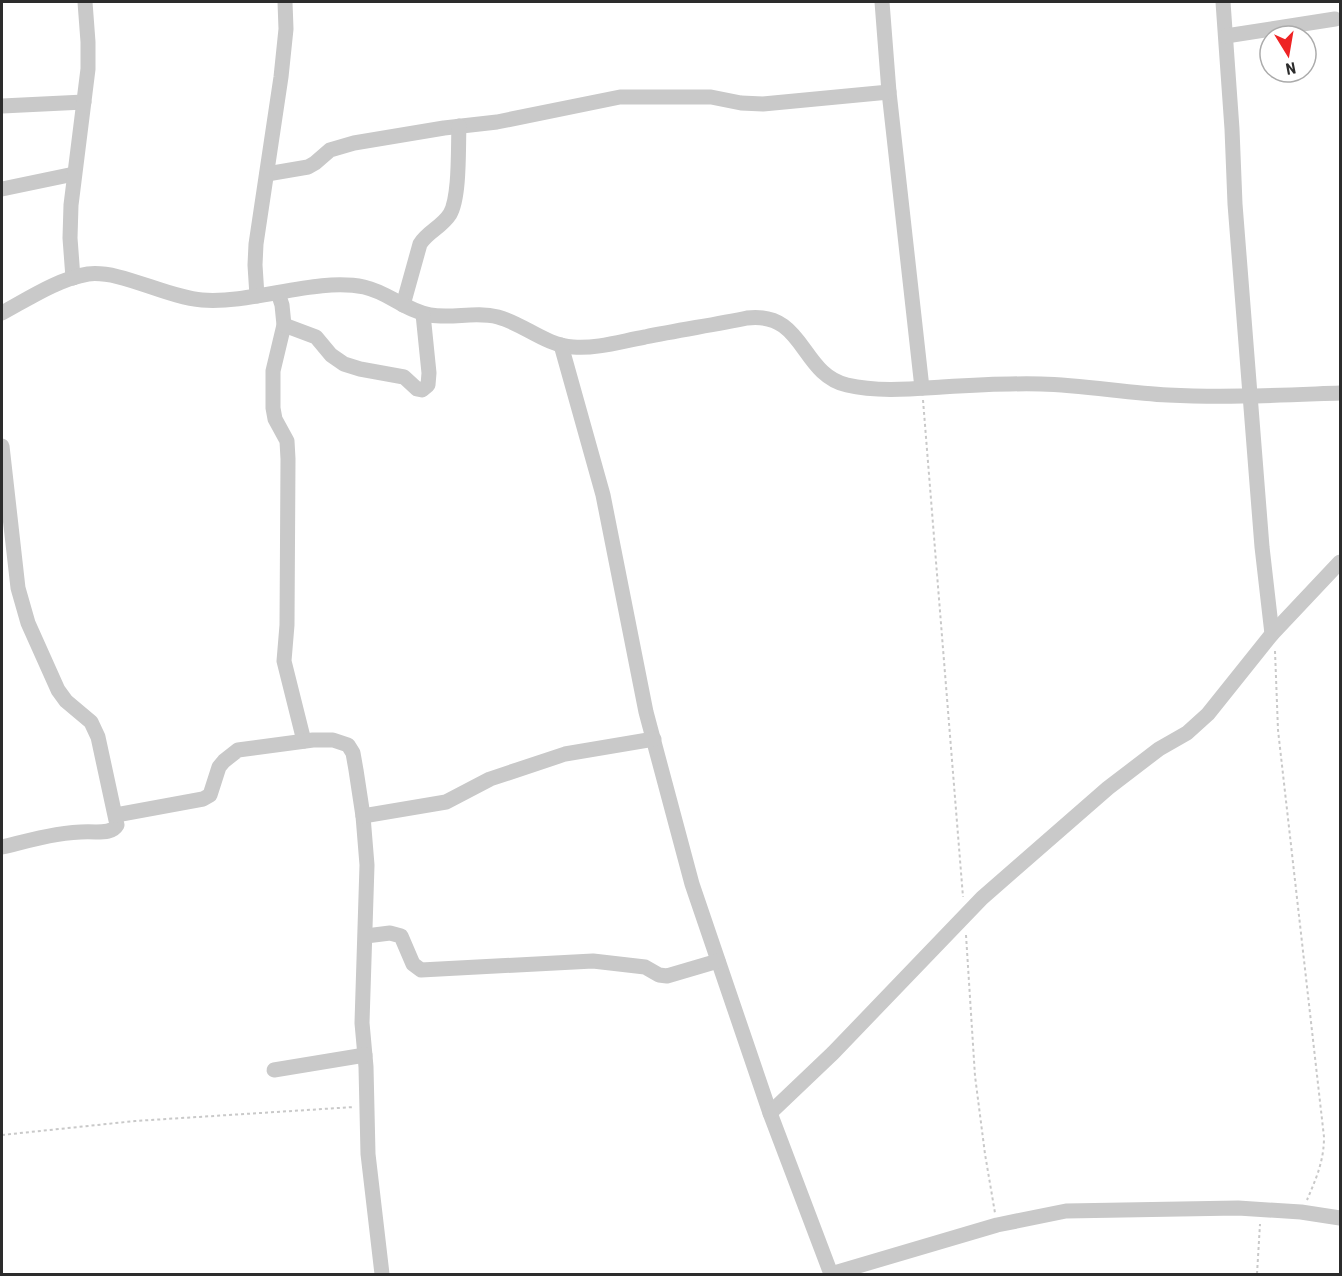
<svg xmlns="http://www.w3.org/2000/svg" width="1342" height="1276" viewBox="0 0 1342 1276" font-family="'Roboto Condensed',sans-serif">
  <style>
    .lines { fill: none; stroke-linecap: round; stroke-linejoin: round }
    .path { stroke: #c9c9c9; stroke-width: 2; stroke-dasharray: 3 3; stroke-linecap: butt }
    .minor { stroke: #c9c9c9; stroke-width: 15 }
  </style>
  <rect width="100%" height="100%" fill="#fff"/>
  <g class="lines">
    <g class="path">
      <path d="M923,400L963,897"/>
      <path d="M1275,651L1278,730L1324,1137C1324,1161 1316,1179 1307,1200"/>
      <path d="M966,935L975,1076L985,1154L995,1213"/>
      <path d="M2,1135L135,1121L354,1107"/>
      <path d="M1257,1274L1260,1224"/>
    </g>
    <g class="minor">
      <path d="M882,2L889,92L922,388"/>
      <path d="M1223,2L1232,129L1235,204L1262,547L1272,634"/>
      <path d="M1226,36L1335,19"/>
      <path d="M2,106L84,102"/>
      <path d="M267,174L308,167L315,163L330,150L354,143L444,128L497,122L620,97H711L741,103L763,104L889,92"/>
      <path d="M2,189L74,174"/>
      <path d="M73,278L70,238L71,205L88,69V42L85,2"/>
      <path d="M278,293L282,305L284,325L273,371V408L275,419L287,441L288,459L287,625L284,661L304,741"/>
      <path d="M257,296L255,265L256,244L281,77L286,29L285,2"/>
      <path d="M403,305L420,244C427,232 442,227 450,214C460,197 458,147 459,126"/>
      <path d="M2,313C28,299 58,279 88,274C121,270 165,297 202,300C253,304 316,277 364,287C388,292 406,311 430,315C453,319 475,311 498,317C524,324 545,345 573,347C597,349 622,341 645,337C679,330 713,325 747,318C805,311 800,374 847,385C877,392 911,389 942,387C975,385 1008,383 1041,384C1084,385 1126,393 1168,395C1225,398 1283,395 1340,393"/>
      <path d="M284,325L316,337L331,355L344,364L360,369L404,377L417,389L422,390L428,385L429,373L423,314"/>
      <path d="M561,345L603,495L646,712L692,884L770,1113L831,1274"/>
      <path d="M2,446L18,588L28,623L58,690L66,701L91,722L98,737L117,825C113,832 104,832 96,832C65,830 32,840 2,847"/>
      <path d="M116,815L203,799L210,795L219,767L224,761L238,750L313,740H333L348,745L353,753L356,770L363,816L367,865L362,1023L366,1067L368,1154L382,1274"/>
      <path d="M363,816L446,802L490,779L565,754L654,739"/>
      <path d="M366,936L390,933L401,936L413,964L421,970L593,961L645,967L659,975L667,976L718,961"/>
      <path d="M274,1070L365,1055"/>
      <path d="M770,1113L833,1053L982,898L1108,788L1159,749L1187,733L1208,714L1272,634L1340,562"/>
      <path d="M831,1274L997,1225L1066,1211L1238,1208L1301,1212L1340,1218"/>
    </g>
  </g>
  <rect width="1342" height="1276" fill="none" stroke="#2c2c2c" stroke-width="6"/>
  <g transform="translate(1288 54) rotate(169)"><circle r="28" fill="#ffffff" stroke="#ababab" stroke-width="1.5"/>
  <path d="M0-4.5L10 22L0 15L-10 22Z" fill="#ee2324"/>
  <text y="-9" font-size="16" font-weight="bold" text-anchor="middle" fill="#2c2c2c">N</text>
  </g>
</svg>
